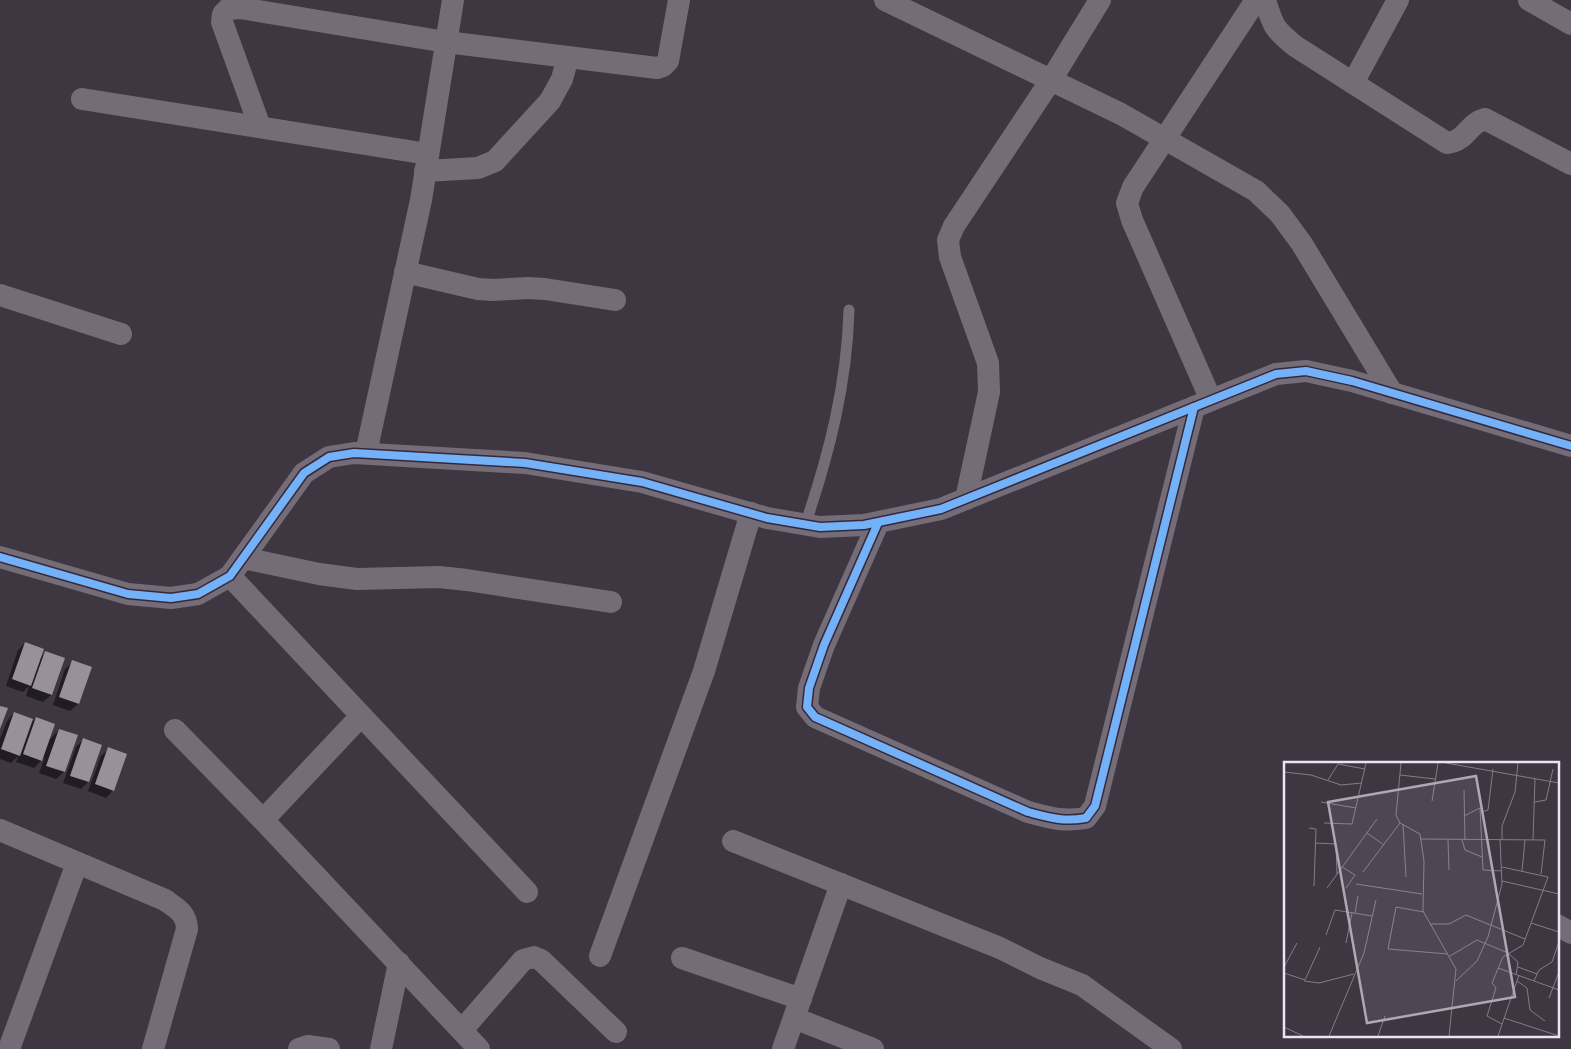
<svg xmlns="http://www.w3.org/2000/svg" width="1571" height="1049" viewBox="0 0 1571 1049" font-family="'Alegreya Sans',sans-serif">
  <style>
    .shadow { fill: #0007 }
    .building { fill: #98909b }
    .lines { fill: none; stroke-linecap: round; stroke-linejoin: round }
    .lane { stroke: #746d77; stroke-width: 11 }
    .street { stroke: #746d77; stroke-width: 22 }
    .cycleway-casing { stroke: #36273b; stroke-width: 11 }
    .cycleway { stroke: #73b2f8; stroke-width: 8 }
    .inset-road { fill: none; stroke: #847c87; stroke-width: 1 }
    .view { fill: #b0a7b3; fill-opacity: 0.15; stroke: #b0a7b3; stroke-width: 2.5 }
    .inset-edge { fill: none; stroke: #ede4f1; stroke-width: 2.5 }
  </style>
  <rect width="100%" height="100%" fill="#3e3641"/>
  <g class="shadow">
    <path d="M25,643L39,659L46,653L63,659L51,695L43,702L26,696L29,686L23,692L6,686L18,650Z"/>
    <path d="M73,662L90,668L78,704L70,711L53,705L65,669Z"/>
    <path d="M14,713L29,726L36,718L48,741L59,730L76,736L64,772L56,779L39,773L45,757L34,768L16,762L19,755L11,763L0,759V739L7,721Z"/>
    <path d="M83,740L88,782L81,789L63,783L76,747Z"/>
    <path d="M109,749L113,790L106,798L88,791L101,756Z"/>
  </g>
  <g class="building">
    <path d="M25,642L44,649L31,686L12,679Z"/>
    <path d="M45,651L65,658L52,695L32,688Z"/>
    <path d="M72,660L92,667L79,704L59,697Z"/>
    <path d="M0,706L8,708L0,729Z"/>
    <path d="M14,712L33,719L20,756L1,749Z"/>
    <path d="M36,717L55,724L42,761L23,754Z"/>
    <path d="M59,729L78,735L65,772L46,766Z"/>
    <path d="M83,738L102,745L89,782L70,776Z"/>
    <path d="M108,747L127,754L114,791L95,784Z"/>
  </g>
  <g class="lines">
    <path class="lane" d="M805,525C829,455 847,384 849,310"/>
    <g class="street">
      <path d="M885,0L1121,114L1256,191L1280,214L1302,244L1392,393"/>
      <path d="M1265,0C1273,26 1274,29 1295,46L1447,143C1467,141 1468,123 1485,119L1571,164"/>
      <path d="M1529,0L1571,24"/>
      <path d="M1353,83L1398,0"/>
      <path d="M82,99L428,154"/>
      <path d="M260,127L222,22L223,14L228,9L239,8L252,10L446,42L657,68L663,66L668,61L679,0"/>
      <path d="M425,171L478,168L495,161L550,101L562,79L568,57"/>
      <path d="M405,272L478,289L493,290L528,288L545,289L615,300"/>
      <path d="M0,295L121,334"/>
      <path d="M1211,400L1132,220L1127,203L1133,187L1256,0"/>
      <path d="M366,453L421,200L453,0"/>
      <path d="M966,499L989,392L988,363L950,257L948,240L954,226L1051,80L1100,0"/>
      <path d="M878,523L824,645L809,688L807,707L815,717L1028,812C1051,818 1063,822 1086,818L1095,806L1194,407"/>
      <path d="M0,557L128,594L171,598L198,594L230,576L304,473L329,457L354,453L525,463L642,482L767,518L820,527L864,525L941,509L1276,374L1306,371L1352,381L1571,446"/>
      <path d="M243,558L319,574L357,579L439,577L467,580L611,602"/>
      <path d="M230,576L527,892"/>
      <path d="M175,730L263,820L479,1049"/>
      <path d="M263,820L361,716"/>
      <path d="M0,830L165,900C176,908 187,913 187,929L153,1049"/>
      <path d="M733,841L1000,948L1040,968L1082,985L1171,1049"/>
      <path d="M1557,925L1571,933"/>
      <path d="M600,956L704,671L751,513"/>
      <path d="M682,958L801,999"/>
      <path d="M794,1018L873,1049"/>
      <path d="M462,1030L523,960L534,957L541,960L616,1032"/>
      <path d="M9,1049L77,863"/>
      <path d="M299,1049L308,1046L329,1049"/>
      <path d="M381,1049L399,963"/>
      <path d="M783,1049L841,884"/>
    </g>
    <g class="cycleway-casing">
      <g id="cycleway">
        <path d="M878,523L824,645L809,688L807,707L815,717L1028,812C1051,818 1063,822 1086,818L1095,806L1194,407"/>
        <path d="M0,557L128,594L171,598L198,594L230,576L304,473L329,457L354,453L525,463L642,482L767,518L820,527L864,525L941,509L1276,374L1306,371L1352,381L1571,446"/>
      </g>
    </g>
    <use href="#cycleway" class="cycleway"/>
  </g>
  <g transform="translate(1284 762)">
    <rect width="275" height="275" fill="#3e3641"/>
    <path class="inset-road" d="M117,1L112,53L116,61L136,72L140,99L139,149L172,207L165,274M162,1L275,21M0,10L27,13L57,23L78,21M116,13L151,17M44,18L54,2L81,7M180,28L181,78M148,39L154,1M37,40L72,46M251,40L262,38L269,7M197,50L204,48L209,7M180,54L196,46L199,108L218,109M40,61L68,62L82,1M119,62L122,115M25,66L32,67L30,124M83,71L100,83M137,77L261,78L257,112M164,78L165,108M178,78L181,88L198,95M218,78V64L231,30L234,1M249,78L251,16M31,81L52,82L53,112M58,105L71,113L62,126M238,109L241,78M79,110L116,61M218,119L275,132M72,122L138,132M43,126L93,57M140,150L112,145L104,187L164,192M71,151L74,134M247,161L275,170M146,162H165L182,153L241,177M42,173L51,148L88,154M62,181L68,151M166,194L193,178L224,191L234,200L232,213M0,205L13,181M234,205L253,212M214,206L275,228M0,211L21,218L36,185M20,219L35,221L70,212M172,219L193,199L204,175L218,122L216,78M233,219L243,226L246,248L261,259M250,219L255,208L268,200L275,180M265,236L275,210M220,256L275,274M218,262L203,254L212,226L208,221L219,195L239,183L264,115L218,105M0,265L19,274M45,274L80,191L92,138M94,274L101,254M214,274L235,213"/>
    <path class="view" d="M192,14L231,235L83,261L44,40Z"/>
    <rect width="275" height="275" class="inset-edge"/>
  </g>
</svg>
